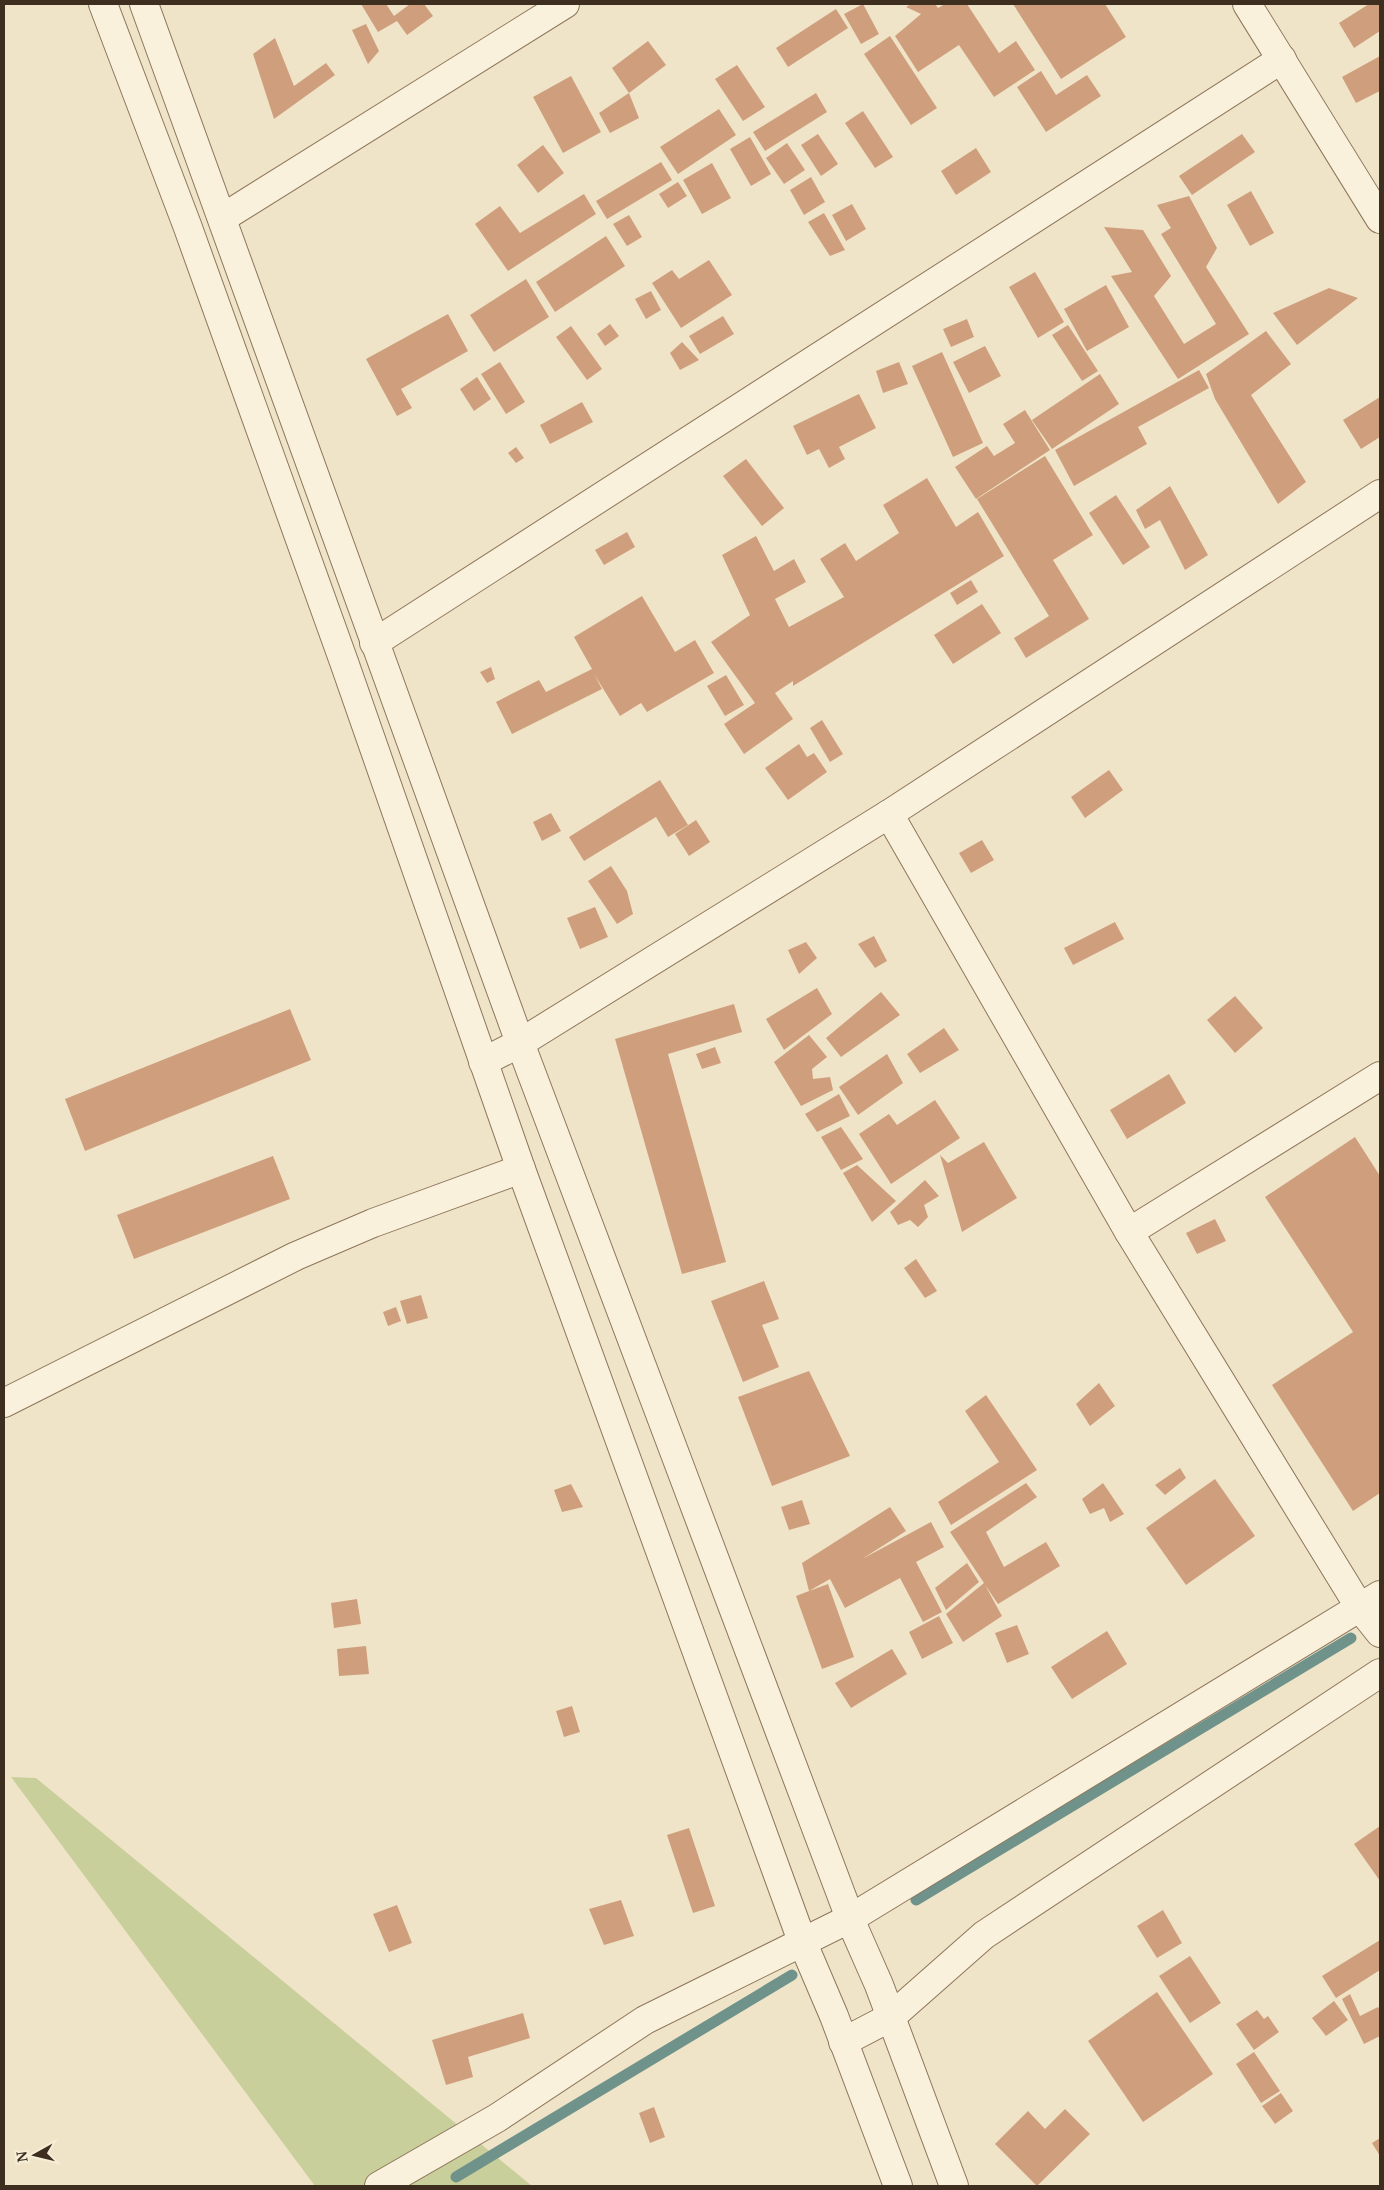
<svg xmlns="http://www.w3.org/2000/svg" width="1384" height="2190" viewBox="0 0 1384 2190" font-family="'Noto Serif',serif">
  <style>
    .green { fill: #c9cf9b }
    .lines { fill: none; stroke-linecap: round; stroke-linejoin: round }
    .stream { stroke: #6f938a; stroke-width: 11 }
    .building { fill: #cf9f7d }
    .minor-casing { stroke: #8d765c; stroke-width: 30 }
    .tertiary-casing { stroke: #8d765c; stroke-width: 30 }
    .minor { stroke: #faf1dc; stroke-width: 28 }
    .tertiary { stroke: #faf1dc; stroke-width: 28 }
  </style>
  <rect width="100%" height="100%" fill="#f0e4c8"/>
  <path class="green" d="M11,1777L36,1778L532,2186H315Z"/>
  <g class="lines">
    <g class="stream">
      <path d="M916,1900L1351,1638"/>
      <path d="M456,2177L792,1975"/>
    </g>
  </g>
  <g class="building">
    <path d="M361,4H386L394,16L410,4H424L433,16L407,35L397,21L378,32Z"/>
    <path d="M863,4L879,34L861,44L844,14Z"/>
    <path d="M911,4H935L938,8L945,4H967L999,53L1016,41L1035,70L994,97L959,45L918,72L895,36L921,14L906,7Z"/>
    <path d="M1013,4H1105L1126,37L1061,79Z"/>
    <path d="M1369,4H1380V31L1354,48L1339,23Z"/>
    <path d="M836,9L848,28L788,67L776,48Z"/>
    <path d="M366,24L379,51L368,64L352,30Z"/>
    <path d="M890,36L937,108L911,125L864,54Z"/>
    <path d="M275,38L294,86L326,63L335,75L274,119L253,54Z"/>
    <path d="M648,41L666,65L629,93L639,118L610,133L599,113L629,93L612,68Z"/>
    <path d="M1380,56V91L1356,103L1342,77Z"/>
    <path d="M737,65L765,107L743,121L715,79Z"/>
    <path d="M1041,71L1056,95L1087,75L1101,96L1046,132L1017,87Z"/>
    <path d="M571,76L601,132L563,153L533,97Z"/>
    <path d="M816,93L827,112L765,151L753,132Z"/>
    <path d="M719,109L736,135L678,174L660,147Z"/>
    <path d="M863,111L893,157L875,168L845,123Z"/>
    <path d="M818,134L838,164L821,176L801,145Z"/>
    <path d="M1242,134L1255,152L1192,195L1179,176Z"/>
    <path d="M750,137L771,174L751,186L730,149Z"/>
    <path d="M787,143L805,170L784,184L766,158Z"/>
    <path d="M543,145L564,173L538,193L517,165Z"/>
    <path d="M976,148L991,172L956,195L941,171Z"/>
    <path d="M661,162L672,180L607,219L596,201Z"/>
    <path d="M712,163L731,198L702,214L683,180Z"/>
    <path d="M811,177L825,202L804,215L790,190Z"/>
    <path d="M678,182L687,196L668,208L659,194Z"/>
    <path d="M1251,191L1274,233L1250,246L1227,205Z"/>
    <path d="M584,194L596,214L508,271L475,224L500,206L520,233Z"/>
    <path d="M1189,196L1217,248L1206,267L1249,334L1178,379L1111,276L1132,272L1104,227L1143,230L1171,276L1154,296L1184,344L1216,324L1161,234L1171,228L1157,205Z"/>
    <path d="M852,204L866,229L846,241L832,215Z"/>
    <path d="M824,213L845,250L830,256L808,222Z"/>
    <path d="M629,215L642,237L627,246L613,224Z"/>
    <path d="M606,236L625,266L555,312L536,282Z"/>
    <path d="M709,260L732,295L681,328L652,283L672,270L679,279Z"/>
    <path d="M1035,272L1064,322L1038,338L1009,287Z"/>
    <path d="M526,279L549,317L494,352L470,315Z"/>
    <path d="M1106,285L1129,327L1087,351L1064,309Z"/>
    <path d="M1329,288L1358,298L1297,345L1273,313Z"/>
    <path d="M651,291L661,310L646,319L635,299Z"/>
    <path d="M448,314L468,351L401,389L412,408L397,416L366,359Z"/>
    <path d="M723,316L734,334L700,354L689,336Z"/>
    <path d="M967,319L974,337L951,347L943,329Z"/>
    <path d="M610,324L619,336L605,346L597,334Z"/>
    <path d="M1068,325L1098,371L1082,381L1052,335Z"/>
    <path d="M571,326L602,369L587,380L556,337Z"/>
    <path d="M1266,331L1291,364L1251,395L1306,482L1278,504L1215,399L1206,374Z"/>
    <path d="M682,342L699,360L680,370L670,353Z"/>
    <path d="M985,346L1001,376L969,393L953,362Z"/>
    <path d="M942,352L983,443L953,457L912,366Z"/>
    <path d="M500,362L525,402L506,414L481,374Z"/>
    <path d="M899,362L908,384L883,393L876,371Z"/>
    <path d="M1199,370L1209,388L1138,427L1147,444L1074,486L1055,450Z"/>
    <path d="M1100,374L1119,404L1052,449L1032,420Z"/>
    <path d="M477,377L491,399L474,411L460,389Z"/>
    <path d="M859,394L876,428L839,447L845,459L829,468L819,449L807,455L793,426Z"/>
    <path d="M1380,397V437L1361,449L1343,420Z"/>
    <path d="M582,402L593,422L550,444L540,425Z"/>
    <path d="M1025,410L1050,450L976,499L955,467L987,446L994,456L1015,443L1003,424Z"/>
    <path d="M516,447L524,458L516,463L508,453Z"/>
    <path d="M1045,456L1093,535L1053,560L1089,619L1026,658L1014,638L1049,616L977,499Z"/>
    <path d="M746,459L784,508L762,526L723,476Z"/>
    <path d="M927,478L956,527L978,512L1004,556L793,686V681L775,693L793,719L744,754L724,724L755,703L711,642L750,615L722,555L756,536L774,571L794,559L806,582L775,599L789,627L844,597L820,559L845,543L856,561L899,533L883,505Z"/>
    <path d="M1170,486L1208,555L1185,570L1160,520L1145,529L1136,510Z"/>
    <path d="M1116,495L1150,547L1123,565L1089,513Z"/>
    <path d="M627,532L635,547L604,565L595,550Z"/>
    <path d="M971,580L978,592L957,605L950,593Z"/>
    <path d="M642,596L675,652L695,640L714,673L647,712L641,703L620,716L594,674L602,689L512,734L496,702L539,680L546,692L592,669L574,637Z"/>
    <path d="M982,604L1001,633L953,664L934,635Z"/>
    <path d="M491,667L495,679L487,683L480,672Z"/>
    <path d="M726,675L744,705L725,716L707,686Z"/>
    <path d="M822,720L843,754L830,762L810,728Z"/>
    <path d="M799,744L807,757L814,753L827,772L788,800L765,768Z"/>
    <path d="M1109,770L1123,790L1085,818L1071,797Z"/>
    <path d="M660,780L688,825L668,837L656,817L584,861L569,837Z"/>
    <path d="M551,813L561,831L542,841L533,822Z"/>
    <path d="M696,820L710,842L689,856L675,834Z"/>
    <path d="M982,840L994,860L971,873L959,853Z"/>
    <path d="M611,866L627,891L633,914L617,924L588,881Z"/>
    <path d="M595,907L608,937L580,949L567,918Z"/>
    <path d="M1115,922L1124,939L1073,965L1064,948Z"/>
    <path d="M874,936L887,961L875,968L858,944Z"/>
    <path d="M806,942L817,958L799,974L788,950Z"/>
    <path d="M817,988L832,1014L784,1050L766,1019Z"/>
    <path d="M881,992L900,1015L841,1057L826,1038Z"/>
    <path d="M1235,996L1263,1028L1235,1053L1207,1020Z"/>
    <path d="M734,1004L742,1032L668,1054L726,1262L682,1274L615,1039Z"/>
    <path d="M290,1009L311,1060L85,1151L65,1099Z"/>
    <path d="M944,1028L959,1050L920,1073L907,1054Z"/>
    <path d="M809,1035L827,1057L812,1069L813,1079L830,1077L833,1090L801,1106L774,1062Z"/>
    <path d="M715,1047L721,1063L702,1069L696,1054Z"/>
    <path d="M887,1054L903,1083L858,1115L839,1087Z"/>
    <path d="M1169,1074L1186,1103L1127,1139L1110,1110Z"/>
    <path d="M839,1094L850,1116L817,1132L805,1114Z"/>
    <path d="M935,1100L960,1138L891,1184L859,1134L889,1114L897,1125Z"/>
    <path d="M841,1127L863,1159L841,1170L821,1137Z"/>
    <path d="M1355,1137L1380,1176V1493L1353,1511L1272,1385L1353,1332L1265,1197Z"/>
    <path d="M984,1142L1017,1198L962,1232L940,1155L948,1163Z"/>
    <path d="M273,1156L290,1199L134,1259L117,1215Z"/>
    <path d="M857,1165L896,1201L872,1222L843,1173Z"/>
    <path d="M925,1180L939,1196L924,1205L928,1217L918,1227L910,1220L898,1225L890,1212Z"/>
    <path d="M1215,1219L1226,1241L1197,1254L1186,1233Z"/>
    <path d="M916,1259L937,1291L925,1298L904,1268Z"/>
    <path d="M764,1281L779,1319L762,1325L779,1367L743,1382L711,1301Z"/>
    <path d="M421,1295L428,1318L407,1324L400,1301Z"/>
    <path d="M396,1307L401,1321L388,1326L383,1312Z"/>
    <path d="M809,1371L850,1456L772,1486L738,1397Z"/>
    <path d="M1099,1383L1115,1406L1090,1426L1076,1404Z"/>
    <path d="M986,1395L1037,1470L951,1525L938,1502L999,1462L965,1411Z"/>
    <path d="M1180,1468L1186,1478L1165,1495L1155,1485Z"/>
    <path d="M1215,1479L1255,1536L1186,1585L1146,1528Z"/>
    <path d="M1026,1483L1037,1497L986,1532L1004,1567L1046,1542L1060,1566L998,1604L985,1585L1002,1616L963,1642L946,1614L984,1583L950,1532Z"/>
    <path d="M1103,1483L1124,1514L1110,1522L1104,1508L1090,1514L1082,1499Z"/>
    <path d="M571,1484L583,1507L562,1512L554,1490Z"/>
    <path d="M802,1500L810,1524L789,1530L781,1507Z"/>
    <path d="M890,1507L906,1531L862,1559L931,1522L944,1547L916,1562L942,1612L923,1622L900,1578L845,1608L830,1579L809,1591L828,1584L854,1657L822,1669L796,1596L809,1591L802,1563Z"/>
    <path d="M967,1563L979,1582L946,1610L935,1588Z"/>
    <path d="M357,1599L361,1624L334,1628L331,1603Z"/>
    <path d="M939,1616L953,1643L922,1659L909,1632Z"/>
    <path d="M1017,1625L1029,1654L1007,1663L995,1633Z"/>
    <path d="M1107,1631L1127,1664L1072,1699L1051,1667Z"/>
    <path d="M366,1646L369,1674L339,1676L337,1649Z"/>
    <path d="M892,1649L907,1674L851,1708L835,1683Z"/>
    <path d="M572,1706L580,1732L564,1737L556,1711Z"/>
    <path d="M1380,1826V1881L1354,1844Z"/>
    <path d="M689,1828L715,1906L693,1913L667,1835Z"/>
    <path d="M621,1900L634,1936L604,1945L589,1909Z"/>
    <path d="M397,1905L412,1943L389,1952L373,1914Z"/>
    <path d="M1163,1910L1182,1943L1157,1958L1137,1926Z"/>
    <path d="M1380,1940V1970L1336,1998L1322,1976Z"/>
    <path d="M1190,1956L1221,2003L1190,2023L1159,1976Z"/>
    <path d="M1157,1992L1213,2074L1143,2122L1088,2041Z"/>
    <path d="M1350,1994L1360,2016L1378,2007L1380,2010V2036L1364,2044L1342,1999Z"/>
    <path d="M1334,2001L1348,2020L1326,2036L1312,2018Z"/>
    <path d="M1257,2010L1264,2019L1268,2016L1279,2032L1254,2050L1236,2024Z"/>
    <path d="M523,2013L530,2038L468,2057L473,2077L446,2085L432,2040Z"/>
    <path d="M1254,2052L1280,2091L1261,2103L1236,2064Z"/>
    <path d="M1281,2093L1293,2111L1275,2124L1262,2106Z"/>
    <path d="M654,2107L665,2137L650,2143L639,2113Z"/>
    <path d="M1065,2109L1090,2134L1037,2186L995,2144L1028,2111L1045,2129Z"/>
    <path d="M1380,2138V2156L1372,2143Z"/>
  </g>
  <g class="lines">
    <g class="minor-casing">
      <g id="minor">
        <path d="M1247,4L1380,219"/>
        <path d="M224,217L565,4"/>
        <path d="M374,643L1282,59"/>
        <path d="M889,814L1129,1232L1360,1608L1380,1633"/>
        <path d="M483,1062L520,1043L889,814L1380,494"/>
        <path d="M1129,1232L1380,1076"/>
        <path d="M4,1403L296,1256L373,1223L521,1169"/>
        <path d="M843,2042L891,2017L984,1935L1380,1673"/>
        <path d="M379,2186L497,2118L645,2020L851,1918L1380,1595"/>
      </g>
    </g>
    <g class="tertiary-casing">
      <g id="tertiary">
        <path d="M103,4L187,225L344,662L521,1169L802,1941L834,2016L898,2186"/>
        <path d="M144,4C272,348 392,695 519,1040C628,1336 744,1630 853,1926L879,1985L954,2186"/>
      </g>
    </g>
    <use href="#minor" class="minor"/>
    <use href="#tertiary" class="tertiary"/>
  </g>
  <rect width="1384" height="2190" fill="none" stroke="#3d2e20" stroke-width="10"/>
  <g transform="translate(35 2155) rotate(262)" stroke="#f7eed8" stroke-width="4" paint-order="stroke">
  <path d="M0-4L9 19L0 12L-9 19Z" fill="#3d2e20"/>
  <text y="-8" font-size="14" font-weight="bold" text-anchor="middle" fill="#3d2e20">N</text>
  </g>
</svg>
